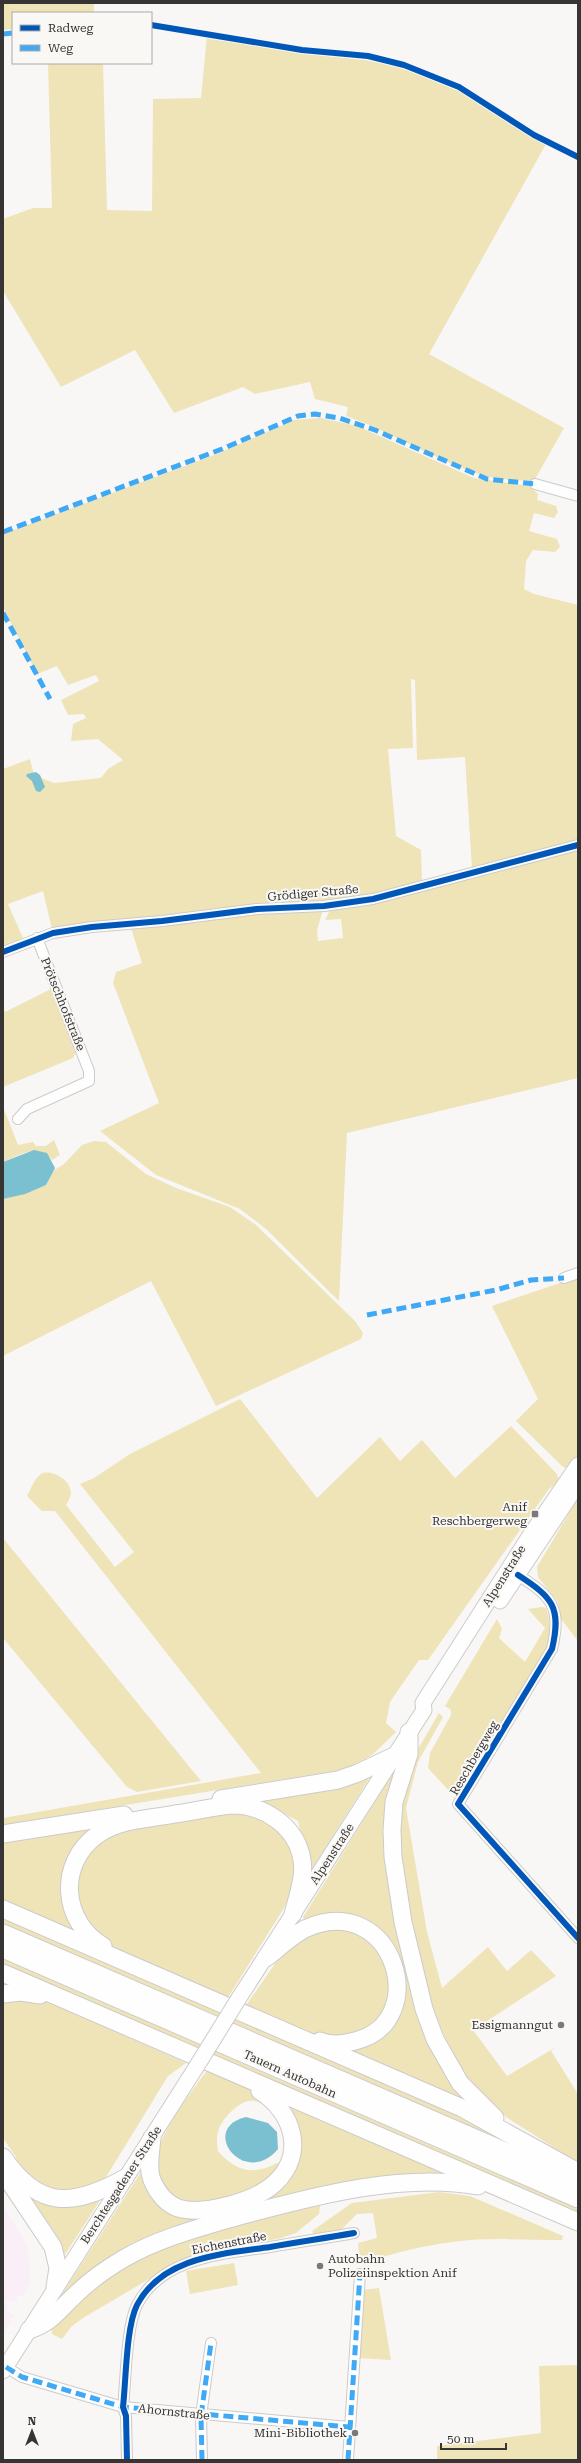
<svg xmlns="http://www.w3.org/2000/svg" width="581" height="2463" viewBox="0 0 581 2463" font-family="'Roboto Serif',serif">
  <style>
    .commercial { fill: #faeef7 }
    .green { fill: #efe3b8 }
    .water { fill: #7ac0d1 }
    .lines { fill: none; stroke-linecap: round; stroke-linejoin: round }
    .minor-casing { stroke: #cccbca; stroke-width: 12 }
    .primary-casing { stroke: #cccbca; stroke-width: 17 }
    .motorway-casing { stroke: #cccbca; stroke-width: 19 }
    .minor { stroke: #fefefe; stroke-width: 10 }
    .primary { stroke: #fefefe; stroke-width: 15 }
    .motorway { stroke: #fefefe; stroke-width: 17 }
    .primary-bridge-casing { stroke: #cccbca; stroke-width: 17; stroke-linecap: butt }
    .primary-bridge { stroke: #fefefe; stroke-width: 15 }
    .quiet { stroke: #3fa9f5; stroke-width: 5; stroke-dasharray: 10 5; stroke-linecap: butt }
    .cycleway-casing { stroke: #f9f8f5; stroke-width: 8 }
    .cycleway { stroke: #0057b8; stroke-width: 6 }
    .poi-dot { fill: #7a7978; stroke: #f9f8f5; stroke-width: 1.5 }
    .labels { text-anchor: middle; stroke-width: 4; stroke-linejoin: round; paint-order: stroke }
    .street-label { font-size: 12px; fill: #363534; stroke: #f9f8f5 }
    .poi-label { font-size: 12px; fill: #363534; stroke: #f9f8f5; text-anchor: end }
  </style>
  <rect width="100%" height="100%" fill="#f8f7f6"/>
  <g class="commercial">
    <path d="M3,2207L26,2243L30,2263V2283L23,2296H17V2301H3Z"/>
    <path d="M3,2302H6L8,2312L14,2315L3,2335Z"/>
  </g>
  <g class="green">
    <path d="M3,3H94V13H13V29L3,30Z"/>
    <path d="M207,36L310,54L382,62L422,73L462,91L546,144L429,354L564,428L534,481C521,480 507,480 494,478C446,467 395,433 346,416L348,407L315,399L310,382L255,394L243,387L174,413L135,350L61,387L3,291V219L33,208H52L48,63H103L107,210L152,211L153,99L201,98Z"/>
    <path d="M321,418L357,426L474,478L529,486L538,494L537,500L556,506L558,512L554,518L534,513L529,531L557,539L560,547L555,552L533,550L526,561L524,589L534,594L578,605V841L472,869L465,757L417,760L415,680L411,679L413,748L388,749L396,836L421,850L422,882L374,895L331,902L52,929L43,891L8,904L23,938L3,948V769L30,759L34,775L54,783L101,778L108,769L123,760L98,739L71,741L73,724L86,718L84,714L68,715L61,700L99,681L96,675L68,685L57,666L37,674L3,607V534L217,454L294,420Z"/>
    <path d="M578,849V1078L347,1133L339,1301L266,1229L240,1209L156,1175L100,1131L159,1103L113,983L116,972L142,963L131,928L264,912L323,910L317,930L318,941L343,938L341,919L325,920L330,910Z"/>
    <path d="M51,989L76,1052L73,1058L3,1087V1008L5,1012Z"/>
    <path d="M3,1107L18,1145L33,1142L36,1146H46L54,1140L60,1155L52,1160C38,1143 19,1155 3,1162Z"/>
    <path d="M94,1141L106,1142L146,1174L176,1188L230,1207L256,1225L355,1321L363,1333L361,1339L216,1406L151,1281L3,1356V1199L46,1185L53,1171L64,1164L82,1145Z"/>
    <path d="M578,1277V1458L570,1469L563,1467L516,1421L538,1399L492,1306Z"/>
    <path d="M240,1399L317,1498L380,1437L400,1461L422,1440L455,1478L511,1426L556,1473L560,1481L549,1489L428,1660H419L390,1702L386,1723L396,1732L372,1755L347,1769L3,1825V1818L261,1773L55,1511H42L27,1496C31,1489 35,1476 43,1473C54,1470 71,1481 71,1493C71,1496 68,1502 66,1505L115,1567L134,1552L80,1484L94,1478L130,1454Z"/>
    <path d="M578,1498V1641L561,1619L558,1602L538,1577L537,1567Z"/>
    <path d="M3,1538L201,1781L137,1792L127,1787L3,1638Z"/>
    <path d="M542,1607L546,1608C553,1627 550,1640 543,1659L460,1791L450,1792L428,1768L430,1753L451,1715V1710L445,1706L497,1619L502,1629L499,1638L525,1662L545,1628L528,1609Z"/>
    <path d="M439,1713L443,1717L418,1762L406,1808L427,1932L442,1988L488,1947L507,1971L531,1950L556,1976L473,2030L507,2076L556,2047L551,2051L578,2094V2163L503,2115L461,2071L434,2013L406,1904L400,1832L404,1786L414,1756Z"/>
    <path d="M400,1762L393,1791L417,1996L482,2113L340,2051L395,2018L377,1930L306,1922L303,1917Z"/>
    <path d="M374,1771L307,1877L306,1855L298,1821L270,1806L243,1803Z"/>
    <path d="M237,1812L254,1814L283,1830L296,1859L294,1886L284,1908L227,1999L127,1955L102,1939L83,1917L75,1899L80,1861L90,1849L116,1832L204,1815Z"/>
    <path d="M111,1822L72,1851L77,1936L3,1903V1840Z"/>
    <path d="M3,1913L453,2109L531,2152L3,1923Z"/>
    <path d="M343,1927L372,1940L393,1970L384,2013L369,2031L351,2039L312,2036L245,2007L283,1952L317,1930Z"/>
    <path d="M3,1959L578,2209V2219L3,1969Z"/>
    <path d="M26,1998L51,2003L186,2063L168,2076L103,2182L95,2189L52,2193L14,2165L16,2157L3,2138V1999Z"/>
    <path d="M208,2069L258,2093L270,2109C264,2105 258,2100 250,2101C239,2101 222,2119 219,2129C216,2136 217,2143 218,2151C235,2171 253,2176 277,2163L281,2165L279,2170L255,2190L197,2205L170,2197C166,2189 155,2175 155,2166C155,2137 191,2093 208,2069Z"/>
    <path d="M284,2101L466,2179L215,2217L59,2299L143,2169L179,2214L286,2181Z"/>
    <path d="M26,2191L99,2197V2202L64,2256Z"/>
    <path d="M439,2192L470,2196L563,2236L562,2240C525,2240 488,2237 452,2242C421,2246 390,2254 360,2264L358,2243L377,2238L373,2213L357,2214L339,2232L314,2235L312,2231L352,2203Z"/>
    <path d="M316,2206H320L319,2214L296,2233L281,2238L210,2252L161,2272L83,2318L72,2326L62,2339L52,2334L51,2325L66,2309L138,2257L217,2228Z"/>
    <path d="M234,2263L238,2285L190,2294L186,2271Z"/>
    <path d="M379,2288L391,2360L356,2358L362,2290Z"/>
    <path d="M578,2365V2460H437V2446L541,2433L539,2366Z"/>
  </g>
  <g class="water">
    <path d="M36,772L40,775L45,787L40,792L36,791L32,781L26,776L27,774Z"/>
    <path d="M34,1150L47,1153L55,1168L46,1185L25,1194L3,1199V1162Z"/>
    <path d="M246,2117L268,2123L277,2132L278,2149C244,2189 198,2128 246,2117Z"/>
  </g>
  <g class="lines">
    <g class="minor-casing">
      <g id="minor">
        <path d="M535,484L578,496"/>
        <path d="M3,952L53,933L92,927L162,921L257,909L324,906L373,899L578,845"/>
        <path d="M18,1119L27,1109L89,1081V1071L37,938"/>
        <path d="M564,1278L578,1273"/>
        <path d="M518,1575C552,1597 562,1607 552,1649L458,1804L578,1938"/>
        <path d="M6,2367L22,2377L123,2407L349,2427"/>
        <path d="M127,2460L126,2416L123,2407C126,2381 126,2327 137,2305C162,2257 222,2254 270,2247C298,2242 326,2238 354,2233"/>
        <path d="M202,2460L201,2416L211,2343"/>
        <path d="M348,2460L360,2274"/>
      </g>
    </g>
    <g class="primary-casing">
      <g id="primary">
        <path d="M500,1601L578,1484"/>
        <path d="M239,1998L424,1710L423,1703L529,1537L578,1465"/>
        <path d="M3,2371L195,2069"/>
      </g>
    </g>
    <g class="motorway-casing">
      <g id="motorway">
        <path d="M409,1732V1754L394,1802L392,1830L393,1857L403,1922L424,2009L435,2039L460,2083L495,2118"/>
        <path d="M221,1799L338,1780L358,1773L396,1755"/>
        <path d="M3,1834L124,1815"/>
        <path d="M3,1909L462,2108L578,2172"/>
        <path d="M3,1933L574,2181"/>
        <path d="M103,1946C62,1922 57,1864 97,1835C119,1819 149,1819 175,1814C194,1812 214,1806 232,1805C265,1805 297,1827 302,1860C305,1877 297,1898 293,1914"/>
        <path d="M3,1949L578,2199"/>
        <path d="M266,1958C278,1949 293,1934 307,1928C394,1891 433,2022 355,2041C343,2044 332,2046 320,2041"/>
        <path d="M3,1973L578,2222"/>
        <path d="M3,1994L21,1992L40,1995"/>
        <path d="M152,2138C151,2151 147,2167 152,2180C157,2192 165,2203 178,2208C203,2216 256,2201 275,2183C307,2153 292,2111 260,2091"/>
        <path d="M3,2157C39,2210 73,2207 125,2178"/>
        <path d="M3,2172L53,2247L58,2268L55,2287"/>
        <path d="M29,2330C51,2323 58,2311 74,2296C88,2282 106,2269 123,2259C157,2239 198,2228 236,2217C311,2197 401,2172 478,2186"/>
      </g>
    </g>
    <use href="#minor" class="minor"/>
    <use href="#primary" class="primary"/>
    <use href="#motorway" class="motorway"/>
    <g class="primary-bridge-casing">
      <path id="primary-bridge" d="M195,2069L239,1998"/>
    </g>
    <use href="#primary-bridge" class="primary-bridge"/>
    <g class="quiet">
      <path d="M3,34L13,33"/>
      <path d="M3,532L222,449L298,416L315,414L339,418L375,430L487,479L535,484"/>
      <path d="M3,613L50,699"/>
      <path d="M367,1315L496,1290L531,1280L564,1278"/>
      <path d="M6,2367L22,2377L123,2407L349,2427"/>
      <path d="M202,2460L201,2416L211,2343"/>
      <path d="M348,2460L360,2274"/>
    </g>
    <g class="cycleway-casing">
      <g id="cycleway">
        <path d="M151,25L302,50L368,56L404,65L459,87L534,135L578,157"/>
        <path d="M3,952L53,933L92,927L162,921L257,909L324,906L373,899L578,845"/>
        <path d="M518,1575C552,1597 562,1607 552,1649L458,1804L578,1938"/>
        <path d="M127,2460L126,2416L123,2407C126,2381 126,2327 137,2305C162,2257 222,2254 270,2247C298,2242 326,2238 354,2233"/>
      </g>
    </g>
    <use href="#cycleway" class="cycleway"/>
  </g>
  <g class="poi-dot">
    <rect x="531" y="1510" width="8" height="8" rx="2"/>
    <circle cx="561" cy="2025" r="4"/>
    <circle cx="320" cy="2266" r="4"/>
    <circle cx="355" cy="2433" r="4"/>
  </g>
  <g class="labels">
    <g class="street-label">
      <text transform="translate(313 893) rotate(-5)" y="4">Grödiger Straße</text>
      <text transform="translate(63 1004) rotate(68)" y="4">Prötschhofstraße</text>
      <text transform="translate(504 1576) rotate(-58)" y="4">Alpenstraße</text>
      <text transform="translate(474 1758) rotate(-60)" y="4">Reschbergweg</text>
      <text transform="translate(332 1854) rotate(-57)" y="4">Alpenstraße</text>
      <text transform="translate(290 2074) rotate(24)" y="4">Tauern Autobahn</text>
      <text transform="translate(121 2185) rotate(-57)" y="4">Berchtesgadener Straße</text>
      <text transform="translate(229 2243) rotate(-11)" y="4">Eichenstraße</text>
      <text transform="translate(174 2412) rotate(6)" y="4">Ahornstraße</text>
    </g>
    <g class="poi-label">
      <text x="527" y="1511">Anif<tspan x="527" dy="14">Reschbergerweg</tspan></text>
      <text x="553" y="2029">Essigmanngut</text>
      <text x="328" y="2263" text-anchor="start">Autobahn<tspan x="328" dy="14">Polizeiinspektion Anif</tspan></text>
      <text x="347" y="2437">Mini-Bibliothek</text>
    </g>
  </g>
  <rect width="581" height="2463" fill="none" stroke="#363534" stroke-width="8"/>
  <rect x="12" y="12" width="140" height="52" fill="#f9f8f5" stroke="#abaaa8"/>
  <rect x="20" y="25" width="20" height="6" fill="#0057b8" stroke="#abaaa8"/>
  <text x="48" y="32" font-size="12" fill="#363534">Radweg</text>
  <rect x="20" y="45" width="20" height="6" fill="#3fa9f5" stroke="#abaaa8"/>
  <text x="48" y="52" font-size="12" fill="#363534">Weg</text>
  <g transform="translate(32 2431)" stroke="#f9f8f5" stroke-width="3" paint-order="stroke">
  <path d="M0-3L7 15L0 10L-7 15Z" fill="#363534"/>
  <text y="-6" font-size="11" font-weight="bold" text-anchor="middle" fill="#363534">N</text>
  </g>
  <path d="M441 2443v6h65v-6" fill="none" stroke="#363534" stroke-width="2"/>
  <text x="447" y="2443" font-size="12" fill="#363534" stroke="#f9f8f5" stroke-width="3" paint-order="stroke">50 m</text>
</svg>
